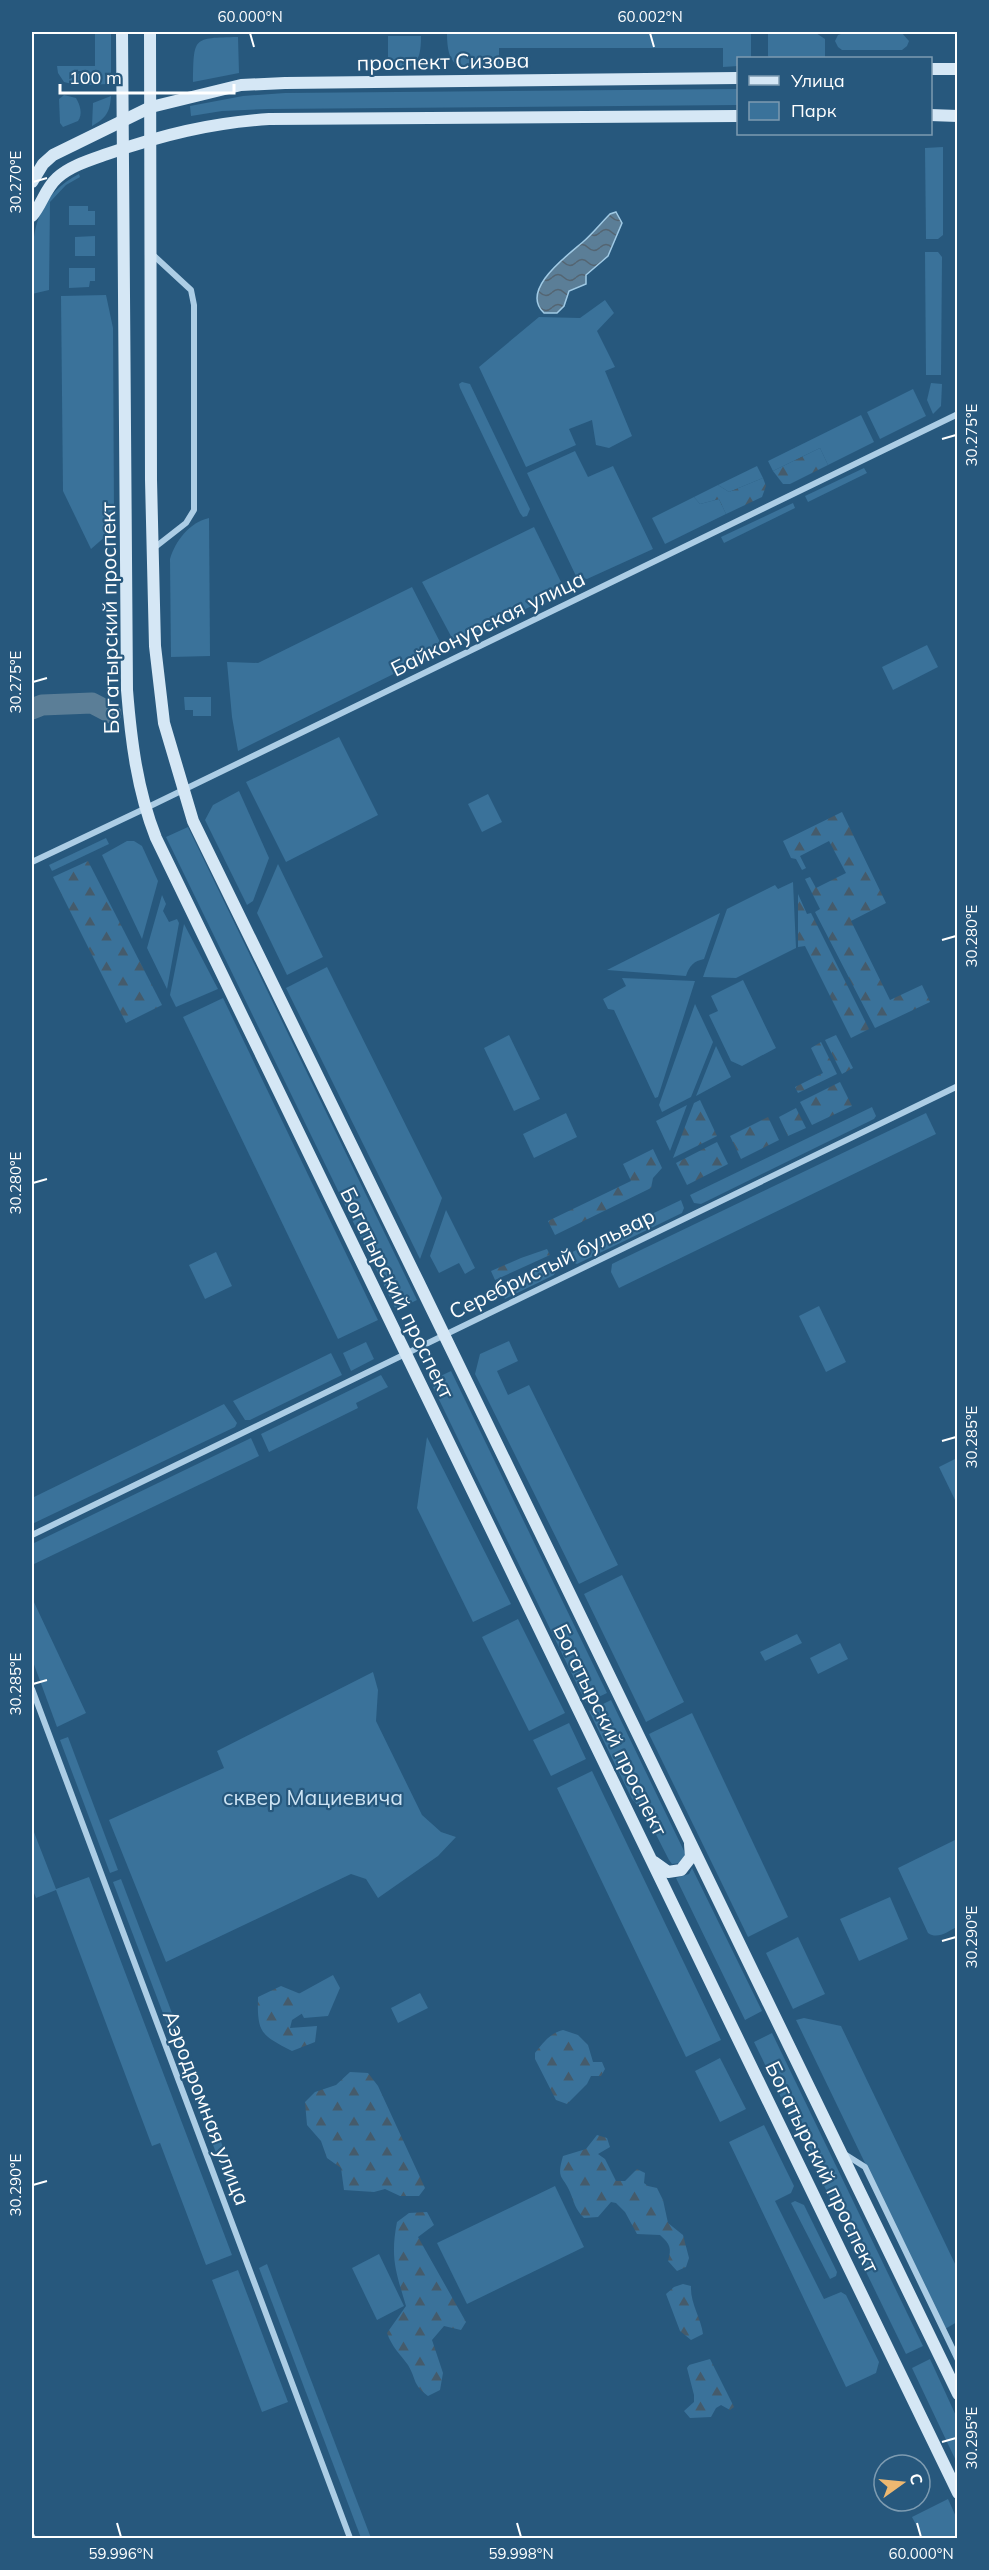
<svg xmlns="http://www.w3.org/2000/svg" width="989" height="2570" viewBox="0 0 989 2570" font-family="Mulish,sans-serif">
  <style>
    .green { fill: #3a729a }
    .forest { fill: url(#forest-firs) }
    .water { fill: url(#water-waves); stroke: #a0cae5; stroke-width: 1.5 }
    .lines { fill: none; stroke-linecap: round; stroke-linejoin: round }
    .river { stroke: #5b7e97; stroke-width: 21 }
    .street { stroke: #accde5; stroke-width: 6 }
    .secondary { stroke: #d5e7f5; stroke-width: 12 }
    .ticks { fill: none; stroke: #fff; stroke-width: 2 }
    .labels { text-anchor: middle; stroke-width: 4.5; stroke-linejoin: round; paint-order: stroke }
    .street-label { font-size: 21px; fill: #fff; stroke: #27587d }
    .park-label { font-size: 21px; fill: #cee4f4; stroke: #27587d }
    .neatline { fill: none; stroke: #fff; stroke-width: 2 }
    .ticks-label { font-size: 15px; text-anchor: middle; fill: #fff }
  </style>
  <defs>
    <pattern id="forest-firs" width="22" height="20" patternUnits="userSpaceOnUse" patternTransform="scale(1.5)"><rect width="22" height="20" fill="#3a729a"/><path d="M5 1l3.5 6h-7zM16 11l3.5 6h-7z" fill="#455b6b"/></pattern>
    <pattern id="water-waves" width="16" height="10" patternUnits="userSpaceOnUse" patternTransform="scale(1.5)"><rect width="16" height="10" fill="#5b7e97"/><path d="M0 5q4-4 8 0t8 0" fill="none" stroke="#546572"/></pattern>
  </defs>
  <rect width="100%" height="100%" fill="#27587d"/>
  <g class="green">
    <path d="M95,32H111V84L76,85L64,82L58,73L57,66H95Z"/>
    <path d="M901,32L909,41L907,46L902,50H842L838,47L835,41L838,35L844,33Z"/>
    <path d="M816,33L825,39V57L770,58L768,56V34Z"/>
    <path d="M447,34H751V58H738V66L723,67V48H499V69C466,69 447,75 447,34Z"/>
    <path d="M388,36H421C421,63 415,70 388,70Z"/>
    <path d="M238,37L239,73L193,82C194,37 192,38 238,37Z"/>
    <path d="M738,89V105L268,109L222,111L191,116L190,106L243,96L285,93Z"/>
    <path d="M64,95L76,98C80,105 83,114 78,121L63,127L60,123L59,99Z"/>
    <path d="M111,96C110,112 106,118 92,126L93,103Z"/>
    <path d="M943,147V235L938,239H926L925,148Z"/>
    <path d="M79,174L80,177L66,185L50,202L49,290L32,294C32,244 28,201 79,174Z"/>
    <path d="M69,206H88V211H95V225H69Z"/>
    <path d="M95,236V256H75V237Z"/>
    <path d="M925,252H938L942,257L941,375H926Z"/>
    <path d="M69,268H95V281H90L89,287L69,288Z"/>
    <path d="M106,295L113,328L114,516L107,535L91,549L63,491L61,296Z"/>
    <path d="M605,300L614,313L597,331L615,367L605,371L632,436L609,448L596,445L592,420L569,429L576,445L526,467L479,367L539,317L580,318Z"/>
    <path d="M462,382L470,384L530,509L527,516L523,517L520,513L460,388L459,384Z"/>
    <path d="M931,383L942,384L941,406L933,414L927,400Z"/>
    <path d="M913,389L926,416L880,439L867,412Z"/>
    <path d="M861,415L874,442L828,465L820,448L773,471L768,461Z"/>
    <path d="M575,451L588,477L613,466L653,549L587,579L576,576L527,473Z"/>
    <path d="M757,466L763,478L729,492L718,485Z"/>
    <path d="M864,468L867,473L808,502L805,496Z"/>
    <path d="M694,497L700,504L719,499L726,514L665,544L652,518Z"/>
    <path d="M793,503L795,508L724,543L721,537Z"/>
    <path d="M209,518L210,656L171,657L170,559C175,541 190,522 209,518Z"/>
    <path d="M534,527L561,582V589L555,595L460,640L452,638L422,582Z"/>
    <path d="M412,587L442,646L440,651L238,751L232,717L227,662L258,663Z"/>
    <path d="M927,645L938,667L893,690L882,667Z"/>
    <path d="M184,697H211V716H193V710H185Z"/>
    <path d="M339,737L378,815L286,862L246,782Z"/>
    <path d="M239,791L269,858L253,901L247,905L205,820L213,805Z"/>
    <path d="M488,794L502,822L482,832L468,804Z"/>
    <path d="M188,827L417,1300L396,1310L166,837Z"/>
    <path d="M106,838L109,844L52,871L49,865Z"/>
    <path d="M127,841H134L142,846L158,881L142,939L102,855Z"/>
    <path d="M278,864L323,957L287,975L257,913Z"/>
    <path d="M793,882L796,948L736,978L703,977L727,909L775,885L778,889Z"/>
    <path d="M162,895L166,904L163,911L169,922L177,919L179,923L167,989L147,948Z"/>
    <path d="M720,913L704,959C694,961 689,966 686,976L607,970Z"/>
    <path d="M184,924L218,989L176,1007L170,995Z"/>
    <path d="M327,967L442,1198L420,1259L286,988Z"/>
    <path d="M622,978L695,981L658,1097L655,1098L614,1010L608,1009L603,999L626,986Z"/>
    <path d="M743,980L776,1048L742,1066L731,1061L709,1015L718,1011L711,996Z"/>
    <path d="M223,998L378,1320L338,1339L183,1017Z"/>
    <path d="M695,1004L713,1042L691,1097L662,1112L659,1105Z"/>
    <path d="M509,1035L540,1099L514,1111L484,1048Z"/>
    <path d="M716,1046L731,1077L696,1096Z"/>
    <path d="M687,1105L670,1151L656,1121Z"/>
    <path d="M872,1107L876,1116L874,1119L701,1204L694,1203L690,1195Z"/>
    <path d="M566,1113L577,1137L534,1158L523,1134Z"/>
    <path d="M926,1113L936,1134L619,1288L611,1272L612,1264L618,1261Z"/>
    <path d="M681,1200L684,1208L682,1213L577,1264L572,1262L568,1254Z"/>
    <path d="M446,1210L475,1268L465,1274L459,1263L439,1273L430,1256Z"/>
    <path d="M216,1252L232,1286L205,1299L189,1265Z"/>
    <path d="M553,1262L556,1270L554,1275L505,1299L500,1287Z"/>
    <path d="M819,1306L846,1362L826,1372L799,1316Z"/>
    <path d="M509,1341L518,1361L497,1371L508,1395L529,1385L618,1565L579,1584L475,1374L480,1354Z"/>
    <path d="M366,1342L374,1359L351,1371L343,1353Z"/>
    <path d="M331,1353L342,1375L250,1420H245L233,1401Z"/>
    <path d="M451,1371L607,1693L586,1703L430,1381Z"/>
    <path d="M381,1375L388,1387L356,1403L358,1408L269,1452L261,1434Z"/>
    <path d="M224,1404L237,1423L235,1427L32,1524V1498Z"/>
    <path d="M427,1437L511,1604L473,1622L417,1508Z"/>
    <path d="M251,1438L259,1456L32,1565V1544Z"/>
    <path d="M957,1458V1504L939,1467Z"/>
    <path d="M622,1575L684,1702L646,1722L584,1594Z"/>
    <path d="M32,1598L86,1713L57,1727L32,1659Z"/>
    <path d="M518,1619L565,1713L529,1731L482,1637Z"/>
    <path d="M797,1634L802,1643L765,1661L760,1652Z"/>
    <path d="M840,1643L848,1659L818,1674L810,1658Z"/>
    <path d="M373,1672L378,1690L376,1721L422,1815L441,1832L456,1837L438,1856L378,1898L366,1879L351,1874L166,1962L109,1820L224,1768L217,1751Z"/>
    <path d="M611,1700L685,1853V1857L680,1863L672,1864L669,1860L645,1813L632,1799L589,1711Z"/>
    <path d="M692,1713L788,1917L748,1937L649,1734Z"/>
    <path d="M569,1723L586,1759L551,1776L533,1740Z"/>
    <path d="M68,1737L118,1870L110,1873L60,1740Z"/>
    <path d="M592,1771L721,2040L686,2057L557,1788Z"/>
    <path d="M32,1827L56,1889L89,1877L232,2255L206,2265L160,2143L152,2146L56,1890L36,1898L32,1888Z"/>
    <path d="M957,1839V1927C948,1931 938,1940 928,1933L898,1868Z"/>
    <path d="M692,1868L762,2011L745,2020L676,1878L689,1874Z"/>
    <path d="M121,1879L234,2176L226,2179L113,1882Z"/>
    <path d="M890,1897L908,1939L859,1961L840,1919Z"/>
    <path d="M798,1937L825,1994L793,2009L766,1953Z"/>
    <path d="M333,1975L340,1988L328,2016L304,2018L293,1997Z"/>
    <path d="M420,1993L428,2008L398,2023L391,2008Z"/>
    <path d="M804,2018L841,2026L957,2268V2322L945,2329L796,2020Z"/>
    <path d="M772,2033L923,2346L906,2354L754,2042Z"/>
    <path d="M720,2058L746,2109L720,2122L695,2071Z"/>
    <path d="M764,2125L794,2186L791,2193L775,2201L824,2299L841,2292L846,2295L879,2362L876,2373L846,2387L729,2142Z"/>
    <path d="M555,2186L584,2247L467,2304L437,2243Z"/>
    <path d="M795,2201L804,2205L837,2272L836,2276L830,2279L791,2203Z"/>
    <path d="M379,2254L404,2306L377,2320L352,2268Z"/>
    <path d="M267,2264L371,2538H361L259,2268Z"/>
    <path d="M238,2270L288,2402L262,2412L212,2280Z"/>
    <path d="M930,2359L957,2418V2463L912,2368Z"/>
    <path d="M948,2499L957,2519V2538H923L912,2517Z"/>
  </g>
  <g class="forest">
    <path d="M820,448L828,465L790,484H783L773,471Z"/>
    <path d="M763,478L766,486L762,497L726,514L719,499L700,504L694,497L718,485L729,492Z"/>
    <path d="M842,812L886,903L851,921L890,1000L922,985L930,1002L875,1028L815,912L820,909L805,879L810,877L816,888L846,873L829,841L800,856L806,868L802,870L796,859L791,858L783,841Z"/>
    <path d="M88,861L162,1005L126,1023L53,877Z"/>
    <path d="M798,894L807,914L811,913L869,1029L851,1038L805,946L798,947Z"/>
    <path d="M836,1035L853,1068L842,1074L825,1040Z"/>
    <path d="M821,1042L837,1074L798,1093L795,1087L823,1073L811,1048Z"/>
    <path d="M840,1082L852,1106L812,1125L800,1102Z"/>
    <path d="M700,1100L717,1136L673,1158L694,1103Z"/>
    <path d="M796,1108L806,1128L788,1136L779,1117Z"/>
    <path d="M768,1117L779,1140L741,1159L730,1136Z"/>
    <path d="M717,1142L728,1164L687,1185L676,1163Z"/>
    <path d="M653,1149L662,1168L653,1178L651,1188L555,1235L548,1221L631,1181L623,1164Z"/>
    <path d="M547,1249L550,1255L495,1280L491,1271L521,1258Z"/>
    <path d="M281,1986L303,1995L309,2009L292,2020L290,2028L317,2026L315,2042L292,2051C261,2035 257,2033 258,1997Z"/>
    <path d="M563,2030L578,2035L588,2045L593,2062H602L605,2069L601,2076H591L587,2084L567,2104L556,2100L535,2059V2053C543,2043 550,2033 563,2030Z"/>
    <path d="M350,2072L368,2073L378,2086L425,2188L419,2196H400L385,2189L374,2192L344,2190L341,2168L327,2158L321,2141L307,2125L305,2102L315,2092L336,2085Z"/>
    <path d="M597,2135L607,2138L610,2147L598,2154L605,2159L616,2181H625L637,2169L645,2173L644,2183L648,2186L657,2188L663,2200L668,2223L683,2235L689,2258L686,2267L677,2271L668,2261C672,2248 670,2244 660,2235L637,2234L625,2212L616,2203L611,2202L598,2217L584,2218C575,2209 574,2202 570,2192C563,2175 556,2180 563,2156L586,2149Z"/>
    <path d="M427,2212L434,2225L418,2237L466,2322L461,2330L444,2326L432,2340L443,2373L440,2390L428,2396C412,2384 417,2380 408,2365C400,2354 392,2347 387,2333L406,2306C396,2272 390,2258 397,2222L409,2213Z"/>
    <path d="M683,2284L691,2286C690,2303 701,2318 703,2334L691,2340L680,2331L666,2294L674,2287Z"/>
    <path d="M710,2359L734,2407L730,2410L721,2405L716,2408L711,2417L690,2418L684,2411L694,2402V2395L687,2368L689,2365Z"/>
  </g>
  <path class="water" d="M616,212L622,223L608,256L586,275V284L569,291L564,306L557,313H544C519,290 568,255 584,241C593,233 601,223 610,214Z"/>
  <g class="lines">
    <path class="river" d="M32,709L42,705L92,703L111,713"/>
    <g class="street">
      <path d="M958,207V384"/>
      <path d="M152,254L191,290L194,305V510L186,523L154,548"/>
      <path d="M32,862L144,809L958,414"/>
      <path d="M32,1535L958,1086"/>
      <path d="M32,1689L350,2538"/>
      <path d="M846,2155L865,2167L958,2360"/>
      <path d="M32,2536L33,2538"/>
    </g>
    <g class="secondary">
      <path d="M122,32L127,690C131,740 137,790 156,838L958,2493"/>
      <path d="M150,32L151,480L155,646L164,723L193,821L418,1281L958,2394"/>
      <path d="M930,69H958"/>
      <path d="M930,115L958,116"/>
      <path d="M32,182L43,164L53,155L151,107L241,85L285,83L738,78"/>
      <path d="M32,216C42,204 45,189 57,178C70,166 90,160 107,154C162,135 210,123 269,119L738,116"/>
      <path d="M654,1862L668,1872L681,1870L691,1857L690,1844"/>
    </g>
  </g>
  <path class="ticks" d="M250,33L254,47M650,33L654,47M33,182L47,178M942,439L956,435M33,682L47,678M942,940L956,936M33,1183L47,1179M942,1441L956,1437M33,1684L47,1680M942,1941L956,1937M33,2185L47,2181M942,2442L956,2438M117,2523L121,2537M517,2523L521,2537M917,2523L921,2537"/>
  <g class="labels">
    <g class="street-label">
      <text transform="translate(443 62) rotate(-1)" y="7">проспект Сизова</text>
      <text transform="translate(110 618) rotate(-91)" y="7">Богатырский проспект</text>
      <text transform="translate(488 624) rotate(-26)" y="7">Байконурская улица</text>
      <text transform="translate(552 1264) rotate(-26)" y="7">Серебристый бульвар</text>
      <text transform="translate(397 1293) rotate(64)" y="7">Богатырский проспект</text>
      <text transform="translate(610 1730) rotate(64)" y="7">Богатырский проспект</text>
      <text transform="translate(206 2108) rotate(69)" y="7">Аэродромная улица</text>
      <text transform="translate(822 2167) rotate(64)" y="7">Богатырский проспект</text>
    </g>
    <g class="park-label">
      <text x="313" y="1805">сквер Мациевича</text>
    </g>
  </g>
  <rect width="989" height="2570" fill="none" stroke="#27587d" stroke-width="66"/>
  <rect x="737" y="57" width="195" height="78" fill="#27587d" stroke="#7d9bb1" stroke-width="1.5"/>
  <rect x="749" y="76" width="30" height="9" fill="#d5e7f5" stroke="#7d9bb1" stroke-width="1.5"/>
  <text x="791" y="87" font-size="18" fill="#ffffff">Улица</text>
  <rect x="749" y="102" width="30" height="18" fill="#3a729a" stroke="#7d9bb1" stroke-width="1.5"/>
  <text x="791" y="117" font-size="18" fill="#ffffff">Парк</text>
  <g transform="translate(902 2483) rotate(75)"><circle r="28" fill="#27587d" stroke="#7d9bb1" stroke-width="1.5"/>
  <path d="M0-4.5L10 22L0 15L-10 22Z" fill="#edb871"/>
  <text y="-9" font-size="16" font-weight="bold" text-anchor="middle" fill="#ffffff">С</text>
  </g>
  <path d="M60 84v9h174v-9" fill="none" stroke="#ffffff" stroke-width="3"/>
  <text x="69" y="84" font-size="18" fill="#ffffff" stroke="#27587d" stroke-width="4.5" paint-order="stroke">100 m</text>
  <rect x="33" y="33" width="923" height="2504" class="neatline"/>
  <g class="ticks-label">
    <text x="250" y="22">60.000°N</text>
    <text x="650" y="22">60.002°N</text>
    <text transform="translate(16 182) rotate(-90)" y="5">30.270°E</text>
    <text transform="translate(972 435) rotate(-90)" y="5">30.275°E</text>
    <text transform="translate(16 682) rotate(-90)" y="5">30.275°E</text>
    <text transform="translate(972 936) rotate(-90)" y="5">30.280°E</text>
    <text transform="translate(16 1183) rotate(-90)" y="5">30.280°E</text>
    <text transform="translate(972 1437) rotate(-90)" y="5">30.285°E</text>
    <text transform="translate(16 1684) rotate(-90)" y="5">30.285°E</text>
    <text transform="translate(972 1937) rotate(-90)" y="5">30.290°E</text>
    <text transform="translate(16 2185) rotate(-90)" y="5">30.290°E</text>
    <text transform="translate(972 2438) rotate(-90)" y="5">30.295°E</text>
    <text x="121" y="2559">59.996°N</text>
    <text x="521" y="2559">59.998°N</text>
    <text x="921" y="2559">60.000°N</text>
  </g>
</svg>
